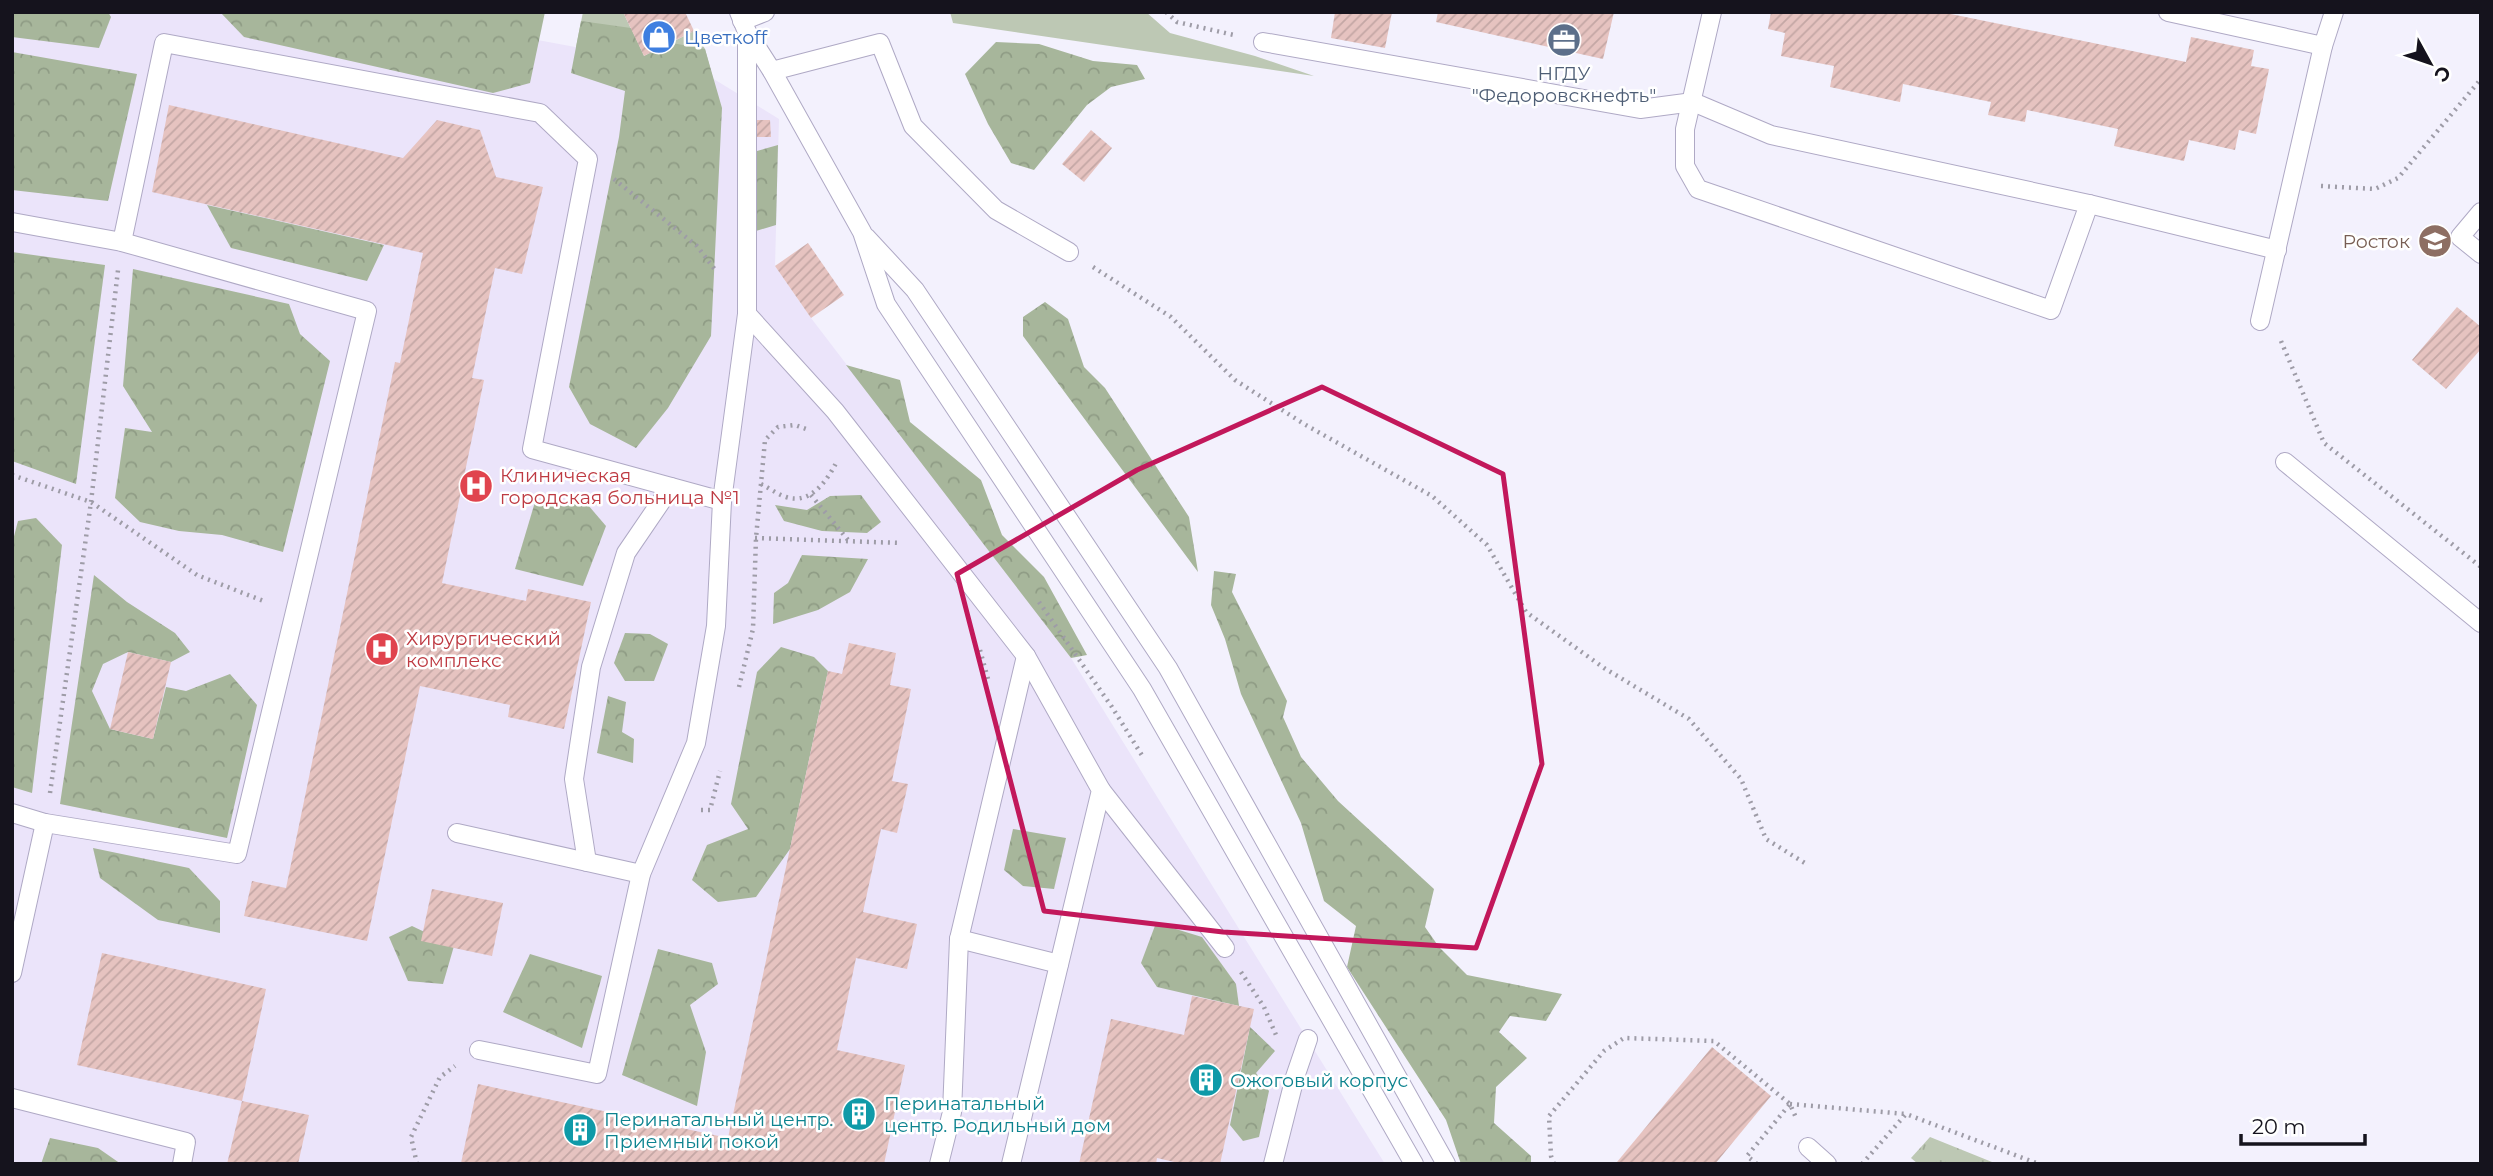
<svg xmlns="http://www.w3.org/2000/svg" width="2493" height="1176" viewBox="0 0 2493 1176" font-family="Montserrat,sans-serif">
  <style>
    .medical { fill: #ebe4fa }
    .green { fill: #bdc8b4 }
    .forest { fill: url(#forest-crowns) }
    .park { fill: url(#park-tufts) }
    .building { fill: url(#building-hatch) }
    .lines { fill: none; stroke-linecap: round; stroke-linejoin: round }
    .lane-casing { stroke: #afa9c5; stroke-width: 20 }
    .path { stroke: #9e9ca7; stroke-width: 4.5; stroke-dasharray: 2 5; stroke-linecap: butt }
    .lane { stroke: #fff; stroke-width: 18 }
    .marked { fill: none; stroke: #c2185b; stroke-width: 5; stroke-linejoin: round }
    .labels { text-anchor: middle; stroke-width: 5; stroke-linejoin: round; paint-order: stroke }
    .shop-label { font-size: 19px; fill: #366cbe; stroke: #fff; text-anchor: start }
    .service-label { font-size: 19px; fill: #4e5e75; stroke: #fff }
    .education-label { font-size: 19px; fill: #785e54; stroke: #fff; text-anchor: end }
    .health-label { font-size: 19px; fill: #be3a42; stroke: #fff; text-anchor: start }
    .culture-label { font-size: 19px; fill: #0d838f; stroke: #fff; text-anchor: start }
  </style>
  <defs>
    <pattern id="forest-crowns" width="20" height="18" patternUnits="userSpaceOnUse" patternTransform="scale(1.75)"><rect width="20" height="18" fill="#a7b69b"/><path d="M2 6a3 3 0 1 1 6 0M12 15a3 3 0 1 1 6 0" fill="none" stroke="#8f9c85"/></pattern>
    <pattern id="park-tufts" width="24" height="20" patternUnits="userSpaceOnUse" patternTransform="scale(1.75)"><rect width="24" height="20" fill="#bdc8b4"/><path d="M3 7l-1-3M5 7V3M7 7l1-3M15 17l-1-3M17 17v-4M19 17l1-3" fill="none" stroke="#a2ab9a"/></pattern>
    <pattern id="building-hatch" width="6" height="6" patternUnits="userSpaceOnUse" patternTransform="scale(1.75)"><rect width="6" height="6" fill="#e6c3c0"/><path d="M-1 1l2-2M0 6l6-6M5 7l2-2" fill="none" stroke="#c4a7a5"/></pattern>
  </defs>
  <rect width="100%" height="100%" fill="#f3f1fd"/>
  <path class="medical" d="M12,12H388L699,70L779,119L775,266L811,318L1071,658L1385,1164H12Z"/>
  <g class="green">
    <path d="M583,12H623L644,56L694,31L705,49L713,79L576,47Z"/>
    <path d="M950,12H1146L1170,33L1255,56L1314,76L953,23Z"/>
  </g>
  <g class="forest">
    <path d="M12,12H108L111,17L99,48L12,37Z"/>
    <path d="M220,12H545L530,83L493,93L244,37Z"/>
    <path d="M581,21L631,28L644,56L672,43L705,49L722,108L711,336L668,408L636,448L590,424L569,387L619,137L625,91L571,73Z"/>
    <path d="M996,42L1039,44L1093,61L1137,65L1145,79L1111,87L1087,105L1034,170L1011,163L988,124L965,74Z"/>
    <path d="M12,52L137,74L108,201L12,190Z"/>
    <path d="M778,145L776,225L756,231L757,151Z"/>
    <path d="M207,205L384,245L367,281L231,248Z"/>
    <path d="M12,252L105,265L76,484L12,461Z"/>
    <path d="M133,269L289,304L300,334L330,361L283,552L222,535L179,531L140,522L115,498L125,428L152,432L123,386Z"/>
    <path d="M1045,302L1068,319L1084,367L1105,388L1189,517L1198,572L1023,336V317Z"/>
    <path d="M846,365L900,380L910,422L981,480L1002,535L1044,577L1087,655L1071,658Z"/>
    <path d="M861,495L881,522L867,533L822,531L784,521L775,505L807,510L830,496Z"/>
    <path d="M535,502L588,505L606,526L583,586L515,569Z"/>
    <path d="M36,518L62,545L32,793L12,787V544L18,521Z"/>
    <path d="M802,555L868,559L850,592L818,610L773,624L774,593L788,583Z"/>
    <path d="M1214,571L1236,574L1232,592L1287,701L1283,717L1301,757L1338,801L1434,889L1425,927L1439,947L1467,975L1562,994L1546,1021L1510,1016L1499,1032L1527,1058L1496,1087L1494,1123L1531,1156V1164H1461L1446,1120L1347,967L1356,926L1324,901L1301,823L1241,694L1225,639L1211,605Z"/>
    <path d="M94,575L127,602L175,633L190,652L171,662L128,652L103,664L92,691L110,729L153,739L166,687L186,691L230,674L257,705L227,838L60,804Z"/>
    <path d="M625,633L650,634L668,644L654,681H625L614,663Z"/>
    <path d="M781,647L814,657L828,671L790,849L756,897L718,902L692,880L707,845L748,829L731,804L757,672Z"/>
    <path d="M608,696L626,702L622,732L634,739L633,763L597,753Z"/>
    <path d="M1013,829L1066,838L1054,889L1023,886L1004,870Z"/>
    <path d="M93,848L189,868L220,901V933L158,920L100,878Z"/>
    <path d="M1156,923L1202,937L1236,984L1239,1006L1157,987L1141,963Z"/>
    <path d="M412,926L454,946L443,984L408,981L389,937Z"/>
    <path d="M658,949L712,963L718,984L690,1005L706,1052L697,1106L622,1075Z"/>
    <path d="M530,954L602,976L582,1048L503,1012Z"/>
    <path d="M1250,1027L1275,1051L1256,1073L1269,1091L1259,1137L1243,1141L1230,1125Z"/>
    <path d="M50,1138L98,1148L121,1164H41Z"/>
  </g>
  <path class="park" d="M1930,1137L1997,1164H1918L1911,1158Z"/>
  <g class="building">
    <path d="M623,12H685L694,31L644,56Z"/>
    <path d="M1335,12H1392L1385,48L1331,38Z"/>
    <path d="M1438,12H1614L1603,59L1436,22Z"/>
    <path d="M1771,12H1941L2186,62L2191,37L2254,50L2251,66L2269,69L2256,134L2239,130L2235,150L2189,140L2184,161L2114,146L2118,129L2027,110L2025,122L1988,115L1991,102L1903,84L1900,102L1830,87L1834,66L1781,56L1785,33L1768,29Z"/>
    <path d="M169,105L403,158L437,120L480,130L496,177L543,187L522,274L495,268L472,378L484,380L442,583L526,601L528,589L591,602L564,729L508,717L510,705L420,686L367,941L244,916L252,881L286,888L395,362L400,363L423,253L152,192Z"/>
    <path d="M757,120H770L771,137H757Z"/>
    <path d="M1091,130L1112,148L1084,182L1062,164Z"/>
    <path d="M808,243L844,295L811,318L775,266Z"/>
    <path d="M2457,307L2481,327V349L2446,389L2412,360Z"/>
    <path d="M849,643L896,653L890,685L911,689L892,781L908,784L897,833L881,829L863,912L917,924L907,969L856,958L837,1050L905,1065L884,1164L461,1163L478,1084L728,1138L828,671L842,674Z"/>
    <path d="M128,652L171,662L153,739L110,729Z"/>
    <path d="M432,889L503,903L492,956L421,941Z"/>
    <path d="M102,953L266,989L242,1101L309,1115L298,1164H227L242,1101L77,1065Z"/>
    <path d="M1192,996L1254,1009L1220,1164H1183L1157,1158L1156,1164H1079L1111,1019L1184,1035Z"/>
    <path d="M1712,1047L1771,1096L1715,1164H1619L1617,1162Z"/>
  </g>
  <g class="lines">
    <g class="lane-casing">
      <g id="lane">
        <path d="M739,12L747,32L772,71L862,232L886,304L1142,689L1414,1164"/>
        <path d="M1712,12L1685,129V166L1698,189L2051,310L2089,204"/>
        <path d="M2168,12L2323,46"/>
        <path d="M742,21L765,12"/>
        <path d="M1263,42L1640,109L1693,102L1771,135L2089,204L2277,250"/>
        <path d="M772,71L880,43L913,126L996,210L1069,252"/>
        <path d="M2481,212L2460,237L2481,254"/>
        <path d="M12,222L122,242L367,311L237,854L45,823L12,813"/>
        <path d="M866,237L915,290L1168,668L1446,1164"/>
        <path d="M122,242L164,43L540,113L588,159L532,449L722,501"/>
        <path d="M747,314L835,411L1026,656L1101,790L1011,1164"/>
        <path d="M2260,321L2323,46L2334,12"/>
        <path d="M2285,462L2481,623"/>
        <path d="M1101,790L1225,948"/>
        <path d="M457,833L641,874"/>
        <path d="M587,862L574,779L591,667L626,553L671,487"/>
        <path d="M959,939L1059,964"/>
        <path d="M12,973L45,823"/>
        <path d="M479,1050L597,1074L641,874L696,743L716,626L722,501L747,314V32"/>
        <path d="M12,1098L186,1142L182,1164"/>
        <path d="M1808,1147L1827,1164"/>
        <path d="M939,1164L952,1112L959,939L1026,656"/>
        <path d="M1273,1164L1295,1077L1308,1039"/>
      </g>
    </g>
    <g class="path">
      <path d="M1166,12L1177,22L1234,35"/>
      <path d="M614,179L697,246L716,271"/>
      <path d="M2321,186L2375,189L2398,178L2481,79"/>
      <path d="M1093,267L1171,317L1235,380L1304,424L1432,496L1487,545L1526,612L1604,668L1689,719L1741,779L1766,839L1808,865"/>
      <path d="M2281,341L2324,443L2481,567"/>
      <path d="M12,475L91,502L197,575L266,602"/>
      <path d="M761,484C769,488 777,494 786,497C810,505 827,481 836,463"/>
      <path d="M811,495L848,540"/>
      <path d="M755,538L901,543"/>
      <path d="M1039,602L1112,707L1143,757"/>
      <path d="M980,650L988,679"/>
      <path d="M739,687L753,629L756,538L765,440L778,427L795,425L809,430"/>
      <path d="M50,793L91,502L118,270"/>
      <path d="M701,810H710L720,771"/>
      <path d="M1241,972L1264,1007L1276,1035"/>
      <path d="M1790,1104L1906,1114"/>
      <path d="M417,1164L411,1137L440,1077L455,1066"/>
      <path d="M1554,1164L1551,1156L1549,1116L1604,1051L1624,1038L1714,1041L1790,1104L1797,1120"/>
      <path d="M1757,1164L1747,1156L1790,1104"/>
      <path d="M1862,1164L1906,1114L2039,1164"/>
    </g>
    <use href="#lane" class="lane"/>
  </g>
  <path class="marked" d="M1322,387L1503,474L1542,764L1476,948L1223,932L1044,911L957,574L1137,470Z"/>
  <defs>
    <g id="shop-disc" transform="scale(1.75)"><circle r="9.5" fill="#3f7fe0" stroke="#fff"/><path d="M-5-2.5h2.3a2.7 3.5 0 0 1 5.4 0H5L5.5 6h-11ZM-1.5-2.5h3a1.5 2.3 0 0 0-3 0Z" fill="#fff"/></g>
    <g id="office-disc" transform="scale(1.75)"><circle r="9.5" fill="#5c6f8a" stroke="#fff"/><path d="M-6-3h4V-5.5h4V-3h4V5H-6ZM-1-4.5V-3h2v-1.5ZM-6 0V1H6V0Z" fill="#fff"/></g>
    <g id="school-disc" transform="scale(1.75)"><circle r="9.5" fill="#8d6e63" stroke="#fff"/><path d="M0-5L7-2L0 1L-7-2ZM-4 1L0 2.5L4 1V4Q0 6-4 4Z" fill="#fff"/></g>
    <g id="hospital-disc" transform="scale(1.75)"><circle r="9.5" fill="#e0444e" stroke="#fff"/><path d="M-5-5h3v3.5h4V-5h3V5h-3V1.5h-4V5h-3Z" fill="#fff"/></g>
    <g id="building-disc" transform="scale(1.75)"><circle r="9.5" fill="#0f9aa8" stroke="#fff"/><path d="M-4-6H4V6H1V3H-1V6H-4ZM-2.5-4.3h1.7v1.8h-1.7ZM.8-4.3h1.7v1.8H.8ZM-2.5-1h1.7V.8h-1.7ZM.8-1h1.7V.8H.8Z" fill="#fff"/></g>
  </defs>
  <g fill-rule="evenodd">
    <use href="#shop-disc" x="659" y="37"/>
    <use href="#office-disc" x="1564" y="40"/>
    <use href="#school-disc" x="2435" y="241"/>
    <use href="#hospital-disc" x="476" y="486"/>
    <use href="#hospital-disc" x="382" y="649"/>
    <use href="#building-disc" x="1206" y="1080"/>
    <use href="#building-disc" x="859" y="1114"/>
    <use href="#building-disc" x="580" y="1130"/>
  </g>
  <g class="labels">
    <g class="shop-label">
      <text x="684" y="44">Цветкоff</text>
    </g>
    <g class="service-label">
      <text x="1564" y="80">НГДУ<tspan x="1564" dy="22">"Федоровскнефть"</tspan></text>
    </g>
    <g class="education-label">
      <text x="2410" y="248">Росток</text>
    </g>
    <g class="health-label">
      <text x="500" y="482">Клиническая<tspan x="500" dy="22">городская больница №1</tspan></text>
      <text x="406" y="645">Хирургический<tspan x="406" dy="22">комплекс</tspan></text>
    </g>
    <g class="culture-label">
      <text x="1230" y="1087">Ожоговый корпус</text>
      <text x="884" y="1110">Перинатальный<tspan x="884" dy="22">центр. Родильный дом</tspan></text>
      <text x="604" y="1126">Перинатальный центр.<tspan x="604" dy="22">Приемный покой</tspan></text>
    </g>
  </g>
  <rect width="2493" height="1176" fill="none" stroke="#15131d" stroke-width="28"/>
  <g transform="translate(2430 63) rotate(130)" stroke="#ffffff" stroke-width="5" paint-order="stroke">
  <path d="M0-5L12 26L0 18L-12 26Z" fill="#15131d"/>
  <text y="-10" font-size="19" font-weight="bold" text-anchor="middle" fill="#15131d">С</text>
  </g>
  <path d="M2241 1134v10h124v-10" fill="none" stroke="#15131d" stroke-width="3.5"/>
  <text x="2252" y="1134" font-size="21" fill="#15131d" stroke="#ffffff" stroke-width="5" paint-order="stroke">20 m</text>
</svg>
